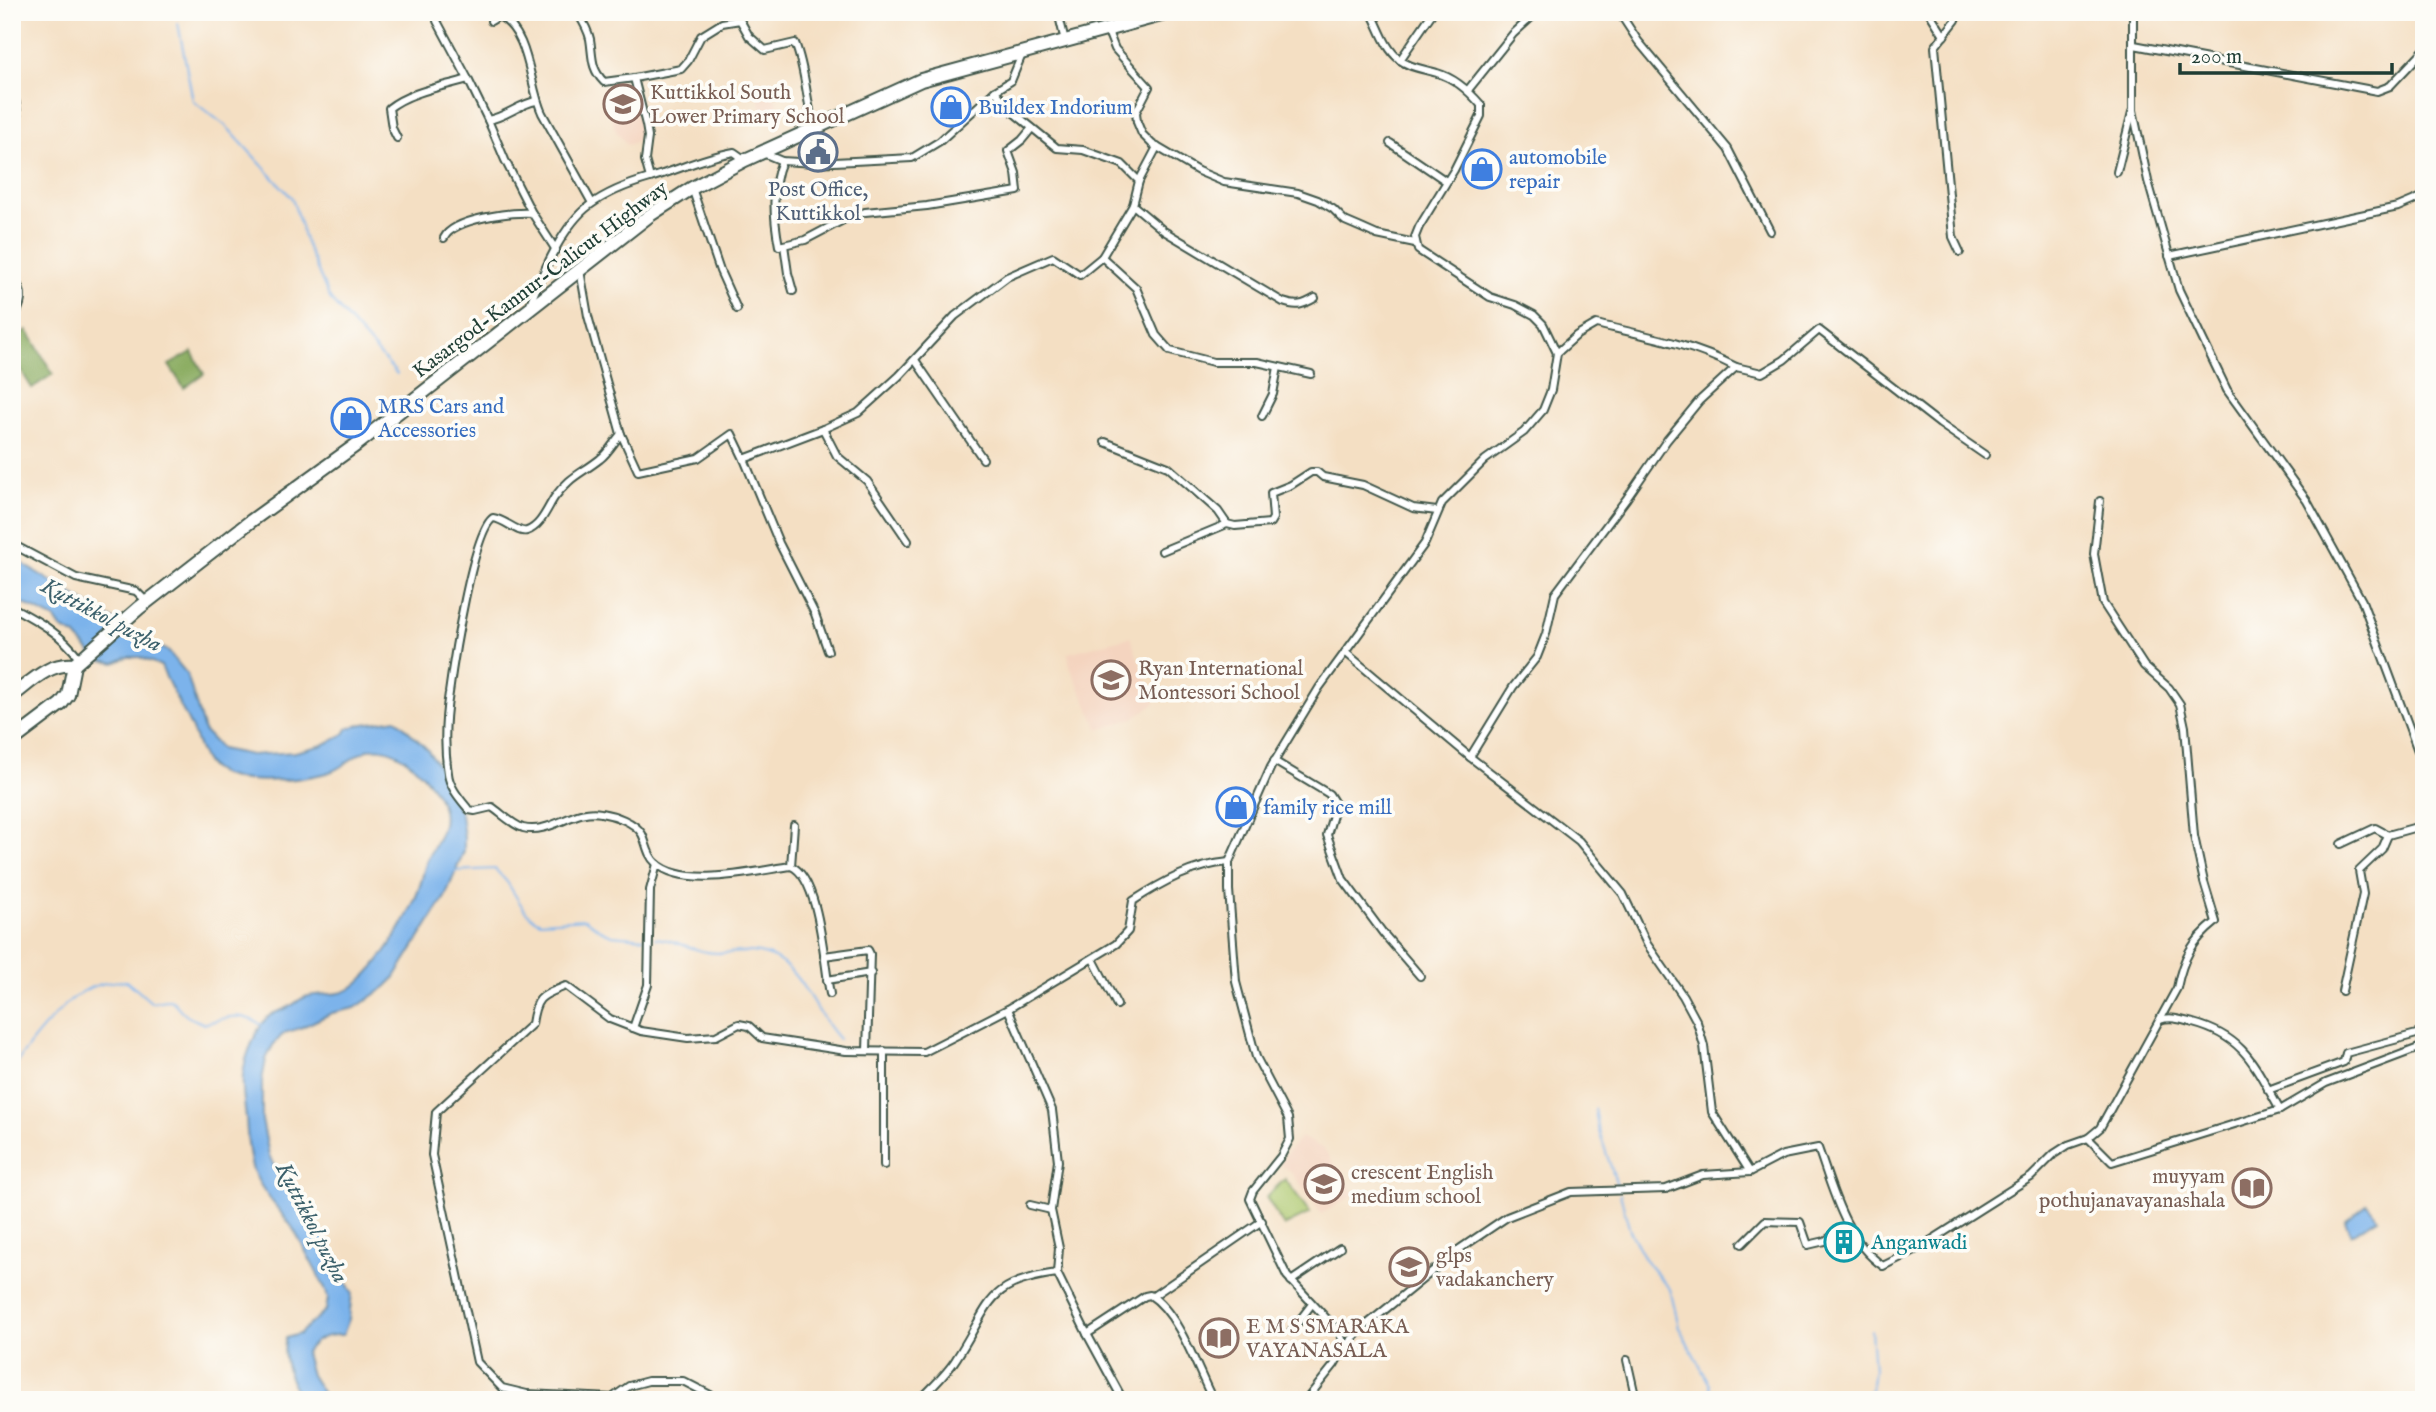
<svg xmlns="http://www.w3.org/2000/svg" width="2436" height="1412" viewBox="0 0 2436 1412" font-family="'IM FELL English',serif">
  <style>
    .built { fill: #f4d4bf }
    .green { fill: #adc86e; stroke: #668251; stroke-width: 2 }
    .forest { fill: #8aac61; stroke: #54744a; stroke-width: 2 }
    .water { fill: #7cb3eb; stroke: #4e7890; stroke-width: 2 }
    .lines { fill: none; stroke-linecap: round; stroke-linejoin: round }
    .stream { stroke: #7cb3eb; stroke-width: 2 }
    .street-casing { stroke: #3f5549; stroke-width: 10 }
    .highway-casing { stroke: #3f5549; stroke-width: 16 }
    .street { stroke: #fff; stroke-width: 6 }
    .highway { stroke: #fff; stroke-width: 12 }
    .labels { text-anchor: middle; stroke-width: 7; stroke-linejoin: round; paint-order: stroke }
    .education-label { font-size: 21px; fill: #785e54; stroke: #fdfcf7; text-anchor: start }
    .shop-label { font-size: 21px; fill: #366cbe; stroke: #fdfcf7; text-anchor: start }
    .service-label { font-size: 21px; fill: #4e5e75; stroke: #fdfcf7 }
    .street-label { font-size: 21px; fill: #1f3d34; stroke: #fdfcf7 }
    .culture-label { font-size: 21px; fill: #0d838f; stroke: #fdfcf7; text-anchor: start }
    .water-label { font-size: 23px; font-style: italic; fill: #3b606b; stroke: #fdfcf7 }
  </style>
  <rect width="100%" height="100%" fill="#fdfcf7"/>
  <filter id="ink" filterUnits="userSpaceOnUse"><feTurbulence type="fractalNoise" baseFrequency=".0143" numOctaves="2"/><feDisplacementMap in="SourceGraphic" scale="14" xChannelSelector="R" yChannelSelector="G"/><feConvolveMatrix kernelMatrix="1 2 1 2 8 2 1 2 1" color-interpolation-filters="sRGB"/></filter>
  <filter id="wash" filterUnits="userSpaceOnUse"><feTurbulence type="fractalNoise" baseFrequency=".00686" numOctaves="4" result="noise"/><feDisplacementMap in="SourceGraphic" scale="28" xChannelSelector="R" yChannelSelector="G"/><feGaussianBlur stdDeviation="1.57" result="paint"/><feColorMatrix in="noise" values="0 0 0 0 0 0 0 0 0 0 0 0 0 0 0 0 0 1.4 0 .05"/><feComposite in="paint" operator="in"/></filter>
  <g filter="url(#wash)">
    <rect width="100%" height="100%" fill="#f4dfc3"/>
    <g class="built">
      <path d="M631,85L643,123V135L640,141L627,145L616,131L602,86Z"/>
      <path d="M773,93L783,116L768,123L758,98Z"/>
      <path d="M1130,637L1155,703L1134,718L1099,730L1070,667L1068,653Z"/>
      <path d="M1301,1137L1324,1149L1355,1195L1321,1214L1292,1172L1280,1165L1286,1154Z"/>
    </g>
    <path class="green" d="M1285,1179L1310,1213L1284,1226L1266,1197Z"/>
    <g class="forest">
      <path d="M27,330L53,374L32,388L12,356V339Z"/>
      <path d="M192,352L204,374L184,388L169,365Z"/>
    </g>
    <g class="water">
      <path d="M12,557L112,619L135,636L168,651L187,674L204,731L221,749L251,755L295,752L323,745L344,734L347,729L357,725L396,719L427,749L438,765L461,814L464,838V851L445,897L393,980L386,987L355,1008L332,1013L300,1028L284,1033L273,1045L266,1059L262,1080V1120L269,1155L281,1182L319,1227L352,1293L349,1319L343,1335C325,1334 315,1339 305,1353L311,1375L327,1400H300C291,1382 280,1357 286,1338L299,1334L326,1310L328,1298L325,1288C314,1268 304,1247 292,1227C279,1209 261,1191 253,1170C248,1157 247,1133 246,1118C242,1086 239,1071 253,1041C257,1032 262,1021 271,1015C275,1012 281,1011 285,1009C292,1006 297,1001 303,998C317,991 336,998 350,989C381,968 417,907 424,870C429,847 450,831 442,806C434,781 397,741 368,750C354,754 343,769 327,773C300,780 231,789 209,766C199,755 196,736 189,723C180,704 169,686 161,666L140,657H127L115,663L96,659L76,636L61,628L55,619L12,598Z"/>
      <path d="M2367,1204L2378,1218L2351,1234L2345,1221Z"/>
    </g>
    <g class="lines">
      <g class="stream">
        <path d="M178,23L193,101L226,126L292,198L306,243L330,299L397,374"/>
        <path d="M453,871L495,869L507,882L525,911L534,919L541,922L585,919L600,930L612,935L644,938"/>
        <path d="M655,938C674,939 689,949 707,952C727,956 747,948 767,955C801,966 814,1013 839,1039"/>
        <path d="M12,1072C24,1048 61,1004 84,991C96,984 113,981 127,981L152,1003C180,996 169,1002 187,1016C192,1019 199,1021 204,1024C229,1017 238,1011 262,1025"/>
        <path d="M12,1081L20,1091L19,1100L12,1107"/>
        <path d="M1595,1109L1598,1128L1618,1188"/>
        <path d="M1620,1194L1630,1231L1648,1264L1670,1289L1679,1327L1710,1385L1712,1400"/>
        <path d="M1854,1400L1871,1390L1874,1370L1871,1330"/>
      </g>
    </g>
  </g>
  <g filter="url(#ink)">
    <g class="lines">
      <g class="street-casing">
        <g id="street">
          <path d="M577,12C582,20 588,29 590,39C593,56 590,68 604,82L634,78"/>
          <path d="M1058,12L1065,41"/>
          <path d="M1619,12L1638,41L1728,149L1770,231"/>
          <path d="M1929,12L1944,36"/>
          <path d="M1956,12V20L1935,47L1953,237L1960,252"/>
          <path d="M2133,12V110L2148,181L2179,290L2227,390L2307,501L2362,601L2424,767"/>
          <path d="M437,21L468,79"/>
          <path d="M491,21L499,16C530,32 529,85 542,113L592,203"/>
          <path d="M1107,29L1115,49L1149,87L1136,112L1137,122L1142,134L1152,144L1198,171L1224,182L1298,193L1318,200L1333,209L1345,221L1359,227L1377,235L1415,243"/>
          <path d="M2134,45L2377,91L2390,86L2424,50"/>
          <path d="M1400,60L1433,12"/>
          <path d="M12,85C18,109 21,137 12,160"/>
          <path d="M1468,90L1513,34L1537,12"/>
          <path d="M488,120L505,160L532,213"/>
          <path d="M397,138L392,128L389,108C411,91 442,87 468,79L488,120C506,117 519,104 536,101"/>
          <path d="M1390,143L1446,181"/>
          <path d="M763,153L782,161L815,163L912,158L940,141L995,91"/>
          <path d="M744,159L734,152C704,157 678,170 650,178L645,160L648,137L646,125L634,78L681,69L688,61L701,36L722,23L740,20L749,36L765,50L795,43C806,70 806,100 814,128"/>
          <path d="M782,161C771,186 774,220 779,246L805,240L843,220L865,212L927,206L1018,191L1016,173L1008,151L1022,140L1032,128"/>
          <path d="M2117,172L2132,112"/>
          <path d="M1139,181L1157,147"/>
          <path d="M692,188L720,271L737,309"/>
          <path d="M1133,205L1164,231L1283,302C1297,307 1303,305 1315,298"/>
          <path d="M444,238C454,218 511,212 532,213L556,250"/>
          <path d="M784,245L788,273L793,291"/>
          <path d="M2169,256L2398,207L2424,196"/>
          <path d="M1102,257L1136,288L1156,335L1170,351L1213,362H1257L1311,374"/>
          <path d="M580,270L588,316L621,434L638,471L698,458L732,434L744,459L823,429L858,413L899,376L955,316L1007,277L1053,257L1080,275L1102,257L1133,205L1139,181L1122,164L1083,150L1057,148L1014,113L995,91L1011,81L1023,52"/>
          <path d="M12,278C27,292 21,306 12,322"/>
          <path d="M529,306C542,275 562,225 590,205C608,192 629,184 650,178"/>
          <path d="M1557,353L1577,335L1596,324C1643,335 1692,344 1736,367"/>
          <path d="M915,360L983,459"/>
          <path d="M1262,416L1273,394L1278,367"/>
          <path d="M823,429L837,456L867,481L908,541"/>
          <path d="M621,434C614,442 608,453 600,459C581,474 570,476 554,498C547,509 541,526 527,531C518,534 505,519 493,518C473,531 453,663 449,693C445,718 444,748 448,773C449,787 461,800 469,810L475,811L492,807C501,813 513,825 523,828C550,835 575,807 601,813C614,815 635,822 642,834C647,844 647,855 656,863C684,889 755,871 791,866"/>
          <path d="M1105,442L1168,467L1218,511L1227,524"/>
          <path d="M744,459L779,543L815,614L828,651"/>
          <path d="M12,544L76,578L136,591L147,602"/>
          <path d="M1162,551L1227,524L1235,526L1270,523L1273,518L1271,493L1291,485L1311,472H1317L1323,477L1363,485L1413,508L1437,511"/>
          <path d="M12,607C38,621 62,634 80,659"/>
          <path d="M1345,652L1470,757L1579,841L1623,894L1647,944L1683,996L1697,1022L1704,1046L1712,1112L1750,1172"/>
          <path d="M1470,757L1513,687L1537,657L1546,634L1555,594L1627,498L1667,440L1699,401L1736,367L1762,373L1784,360L1819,330L1940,424L1985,455"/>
          <path d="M1274,761L1329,794L1336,805L1327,835L1343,879L1383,933L1420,976"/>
          <path d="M794,825L791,866C820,878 824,965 830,994"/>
          <path d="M2341,844L2375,828L2388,835L2424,825"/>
          <path d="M824,956L868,950L870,954L867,1051"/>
          <path d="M1093,959L1117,1005"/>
          <path d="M827,980L871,973"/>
          <path d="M2342,991L2363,894L2359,871L2382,849L2388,835"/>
          <path d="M1008,1009L1052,1110L1058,1161L1051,1210L1059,1248L1057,1273"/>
          <path d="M2160,1020C2171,1016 2182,1020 2193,1023C2246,1037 2255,1067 2280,1110"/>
          <path d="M633,1028L648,985L650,890L657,864"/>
          <path d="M2268,1090L2344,1062L2346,1053L2424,1032"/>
          <path d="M2088,1138L2100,1128L2177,988C2183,958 2192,941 2216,922L2204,882L2194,836L2185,727L2180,704L2169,688L2144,666L2103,603L2094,554L2100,501"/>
          <path d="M884,1165V1051"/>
          <path d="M1030,1205L1051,1210"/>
          <path d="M1742,1244L1765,1221L1800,1222L1808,1245L1825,1241L1842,1229L1853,1232"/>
          <path d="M1291,1281L1340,1248"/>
          <path d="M1153,1296L1262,1221"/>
          <path d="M1292,1330L1312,1304"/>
          <path d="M1087,1334L1123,1400"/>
          <path d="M1345,1346L1365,1326L1461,1248L1507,1217L1571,1192L1666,1189L1703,1175L1750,1172L1783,1155L1818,1148C1833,1190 1845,1240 1883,1266L1919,1248L2031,1177L2054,1154L2068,1145L2088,1138L2112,1162L2280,1110L2326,1083L2424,1046"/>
          <path d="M1627,1360L1636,1400"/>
          <path d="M720,1400L683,1381H648L629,1386L612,1398L527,1394L502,1388L477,1362L432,1155L436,1112L532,1024C536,996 541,996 566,986L610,1019L641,1031L688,1038L716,1036L739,1024L749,1026L762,1038L846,1051L924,1052L1008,1009L1116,944L1128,931L1133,901C1162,882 1193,865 1229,862"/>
          <path d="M920,1400C932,1387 947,1374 956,1359C992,1304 984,1283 1057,1273L1087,1334L1145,1296L1150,1295C1179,1313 1197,1369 1213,1400"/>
          <path d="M1306,1400L1334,1365L1345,1346L1339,1332L1287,1276L1250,1199L1253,1191L1281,1156L1290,1139L1288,1118L1256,1057L1236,982L1229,890V862L1271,767L1319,688L1425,543L1442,503L1485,460L1524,432L1543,410L1551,390L1557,353L1543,324L1534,315L1515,305L1490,297L1418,250L1415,237L1419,227L1454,170L1481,116V105C1469,91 1455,78 1437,73C1425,69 1410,68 1400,60C1384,47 1380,28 1371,12"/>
        </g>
      </g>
      <g class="highway-casing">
        <g id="highway">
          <path d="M12,696C31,682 49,662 74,665"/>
          <path d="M12,741L61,704L68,695L74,665L139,608L251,521L356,445L650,215L692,188L745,160L921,80L1172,12"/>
        </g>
      </g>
      <use href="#street" class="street"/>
      <use href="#highway" class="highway"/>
    </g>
  </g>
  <defs>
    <g id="school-ring" transform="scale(2.0125)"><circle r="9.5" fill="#fdfcf7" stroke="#8d6e63" stroke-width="1.5"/><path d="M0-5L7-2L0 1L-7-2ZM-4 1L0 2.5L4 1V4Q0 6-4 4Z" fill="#8d6e63"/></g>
    <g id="shop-ring" transform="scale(2.0125)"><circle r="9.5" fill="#fdfcf7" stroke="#3f7fe0" stroke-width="1.5"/><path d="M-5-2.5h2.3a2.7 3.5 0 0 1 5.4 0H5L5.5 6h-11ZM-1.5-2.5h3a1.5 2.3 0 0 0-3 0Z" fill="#3f7fe0"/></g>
    <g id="civic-ring" transform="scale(2.0125)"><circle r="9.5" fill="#fdfcf7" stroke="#5c6f8a" stroke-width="1.5"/><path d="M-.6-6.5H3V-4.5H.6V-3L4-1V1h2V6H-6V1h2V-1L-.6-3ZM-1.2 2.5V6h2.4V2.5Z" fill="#5c6f8a"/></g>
    <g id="library-ring" transform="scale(2.0125)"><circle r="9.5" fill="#fdfcf7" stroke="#8d6e63" stroke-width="1.5"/><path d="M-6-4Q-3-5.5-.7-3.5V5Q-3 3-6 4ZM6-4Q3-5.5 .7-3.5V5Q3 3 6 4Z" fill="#8d6e63"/></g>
    <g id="building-ring" transform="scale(2.0125)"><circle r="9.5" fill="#fdfcf7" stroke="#0f9aa8" stroke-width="1.5"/><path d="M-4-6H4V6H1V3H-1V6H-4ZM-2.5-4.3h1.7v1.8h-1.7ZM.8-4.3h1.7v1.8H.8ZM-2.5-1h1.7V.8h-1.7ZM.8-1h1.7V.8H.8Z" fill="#0f9aa8"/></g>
  </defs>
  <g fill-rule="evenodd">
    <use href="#school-ring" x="623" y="104"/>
    <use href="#shop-ring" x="951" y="107"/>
    <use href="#civic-ring" x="818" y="152"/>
    <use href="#shop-ring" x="1482" y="169"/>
    <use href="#shop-ring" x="351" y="418"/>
    <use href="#school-ring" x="1111" y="680"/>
    <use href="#shop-ring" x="1236" y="807"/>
    <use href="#school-ring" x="1324" y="1184"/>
    <use href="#library-ring" x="2252" y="1188"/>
    <use href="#building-ring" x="1844" y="1242"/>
    <use href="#school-ring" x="1409" y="1267"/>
    <use href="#library-ring" x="1219" y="1338"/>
  </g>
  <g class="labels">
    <g class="education-label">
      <text x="650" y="99">Kuttikkol South<tspan x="650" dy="24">Lower Primary School</tspan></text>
      <text x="1138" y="675">Ryan International<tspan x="1138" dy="24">Montessori School</tspan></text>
      <text x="1351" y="1179">crescent English<tspan x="1351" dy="24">medium school</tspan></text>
      <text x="2225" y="1183" text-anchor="end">muyyam<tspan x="2225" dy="24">pothujanavayanashala</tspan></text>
      <text x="1436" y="1262">glps<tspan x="1436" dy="24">vadakanchery</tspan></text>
      <text x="1246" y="1333">E M S SMARAKA<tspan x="1246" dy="24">VAYANASALA</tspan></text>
    </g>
    <g class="shop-label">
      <text x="978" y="114">Buildex Indorium</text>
      <text x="1509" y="164">automobile<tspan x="1509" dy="24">repair</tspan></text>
      <text x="378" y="413">MRS Cars and<tspan x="378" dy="24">Accessories</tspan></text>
      <text x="1263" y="814">family rice mill</text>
    </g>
    <g class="service-label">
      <text x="818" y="196">Post Office,<tspan x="818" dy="24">Kuttikkol</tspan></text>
    </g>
    <g class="street-label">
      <text transform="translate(540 279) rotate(-37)" y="7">Kasargod-Kannur-Calicut Highway</text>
    </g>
    <g class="culture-label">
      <text x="1871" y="1249">Anganwadi</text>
    </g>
    <g class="water-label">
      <text transform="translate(102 614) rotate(28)" y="8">Kuttikkol puzha</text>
      <text transform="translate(313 1222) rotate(63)" y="8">Kuttikkol puzha</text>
    </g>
  </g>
  <rect width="2436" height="1412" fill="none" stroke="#fdfcf7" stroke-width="42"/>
  <path d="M2180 63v10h212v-10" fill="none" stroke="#1f3d34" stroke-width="3.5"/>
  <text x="2191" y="63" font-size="21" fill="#1f3d34" stroke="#fdfcf7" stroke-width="5" paint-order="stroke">200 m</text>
</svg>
